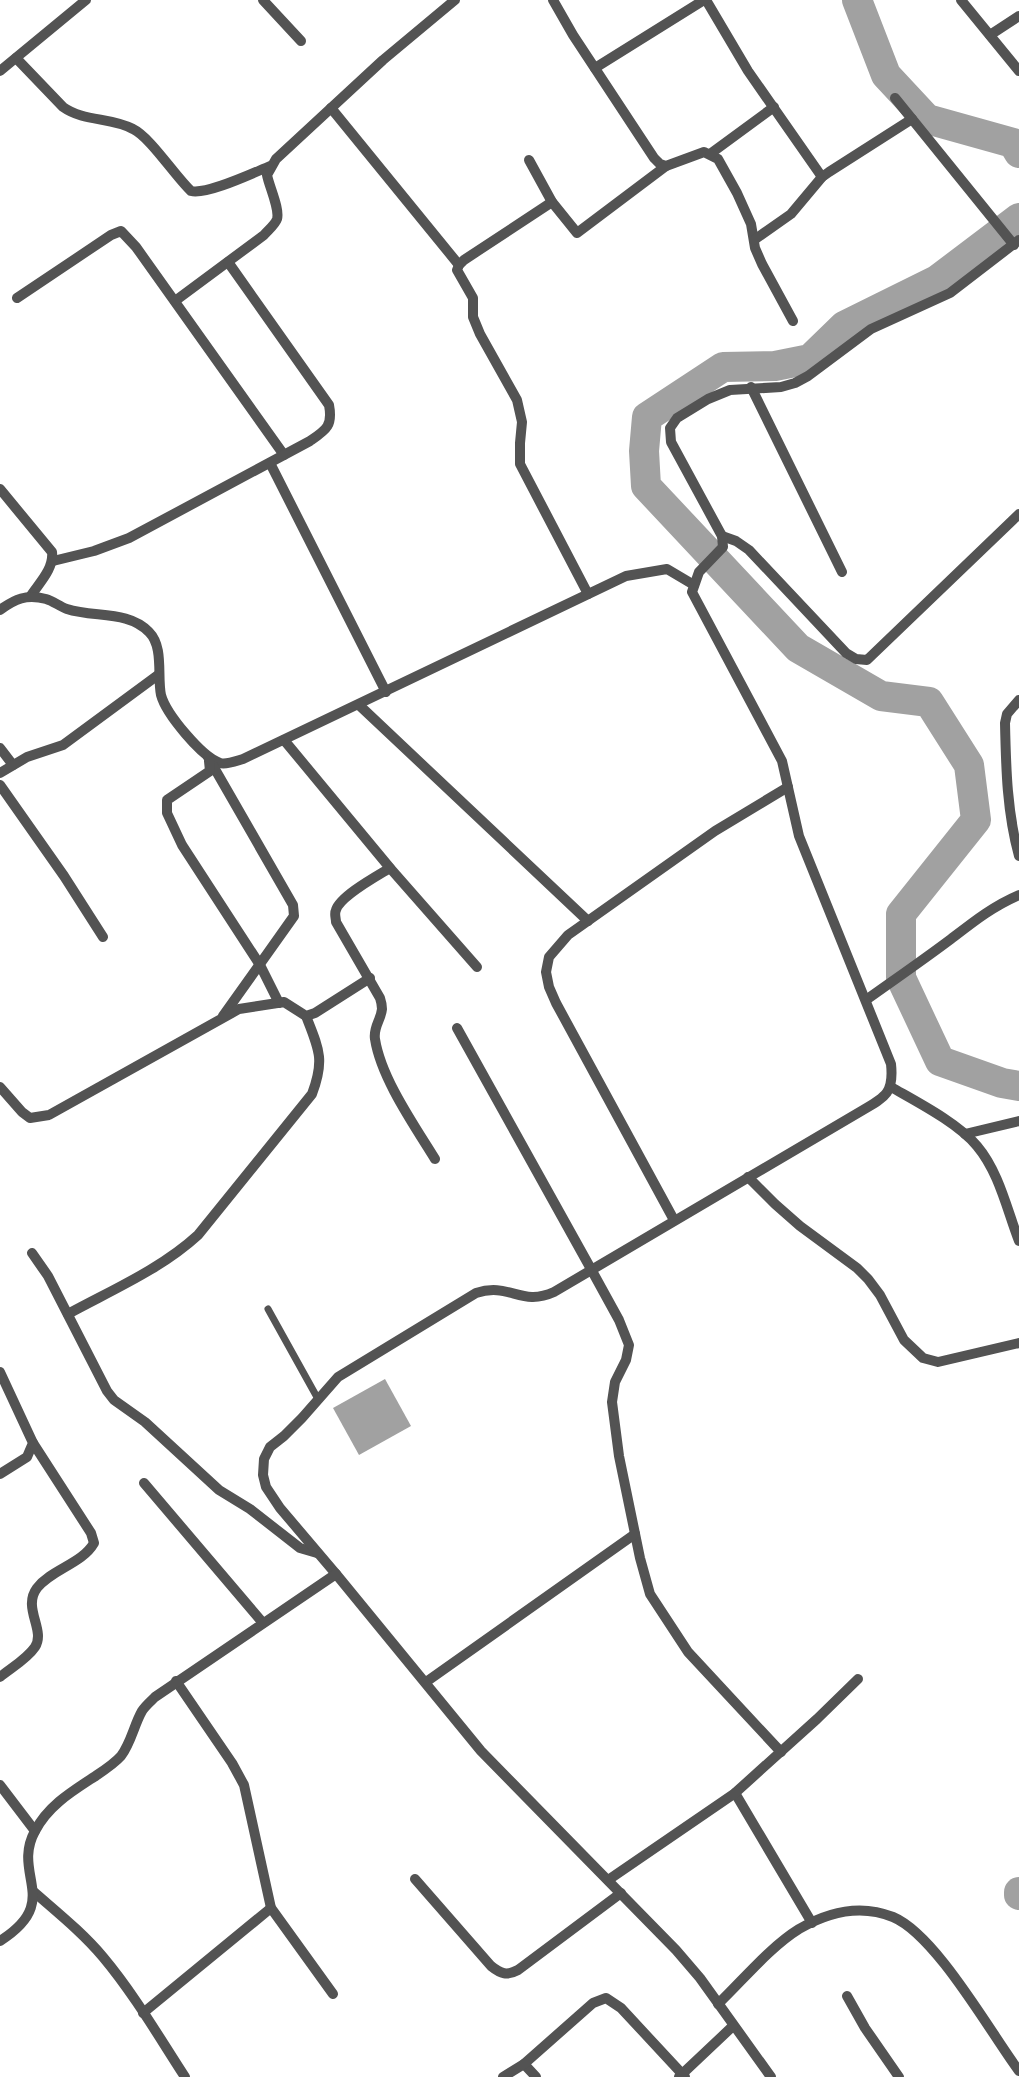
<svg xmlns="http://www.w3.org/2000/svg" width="1019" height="2077" viewBox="0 0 1019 2077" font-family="Jost,sans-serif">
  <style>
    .water { fill: #a1a1a1 }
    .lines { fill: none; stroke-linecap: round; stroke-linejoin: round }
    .river { stroke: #a1a1a1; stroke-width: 30 }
    .lane { stroke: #535353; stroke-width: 7 }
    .street { stroke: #535353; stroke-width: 10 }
  </style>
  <rect width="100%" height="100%" fill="#fff"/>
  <path class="water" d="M385,1379L411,1426L359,1455L333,1408Z"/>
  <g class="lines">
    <g class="river">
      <path d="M857,0L886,75L927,119L1013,143L1019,153"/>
      <path d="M1019,218L937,280L844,326L810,359L775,366L723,367L647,417L644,451L646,486L798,648L881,696L929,702L969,765L976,820L901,914V978L940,1061L1002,1083L1019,1086"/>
      <path d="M1019,1892V1895"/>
    </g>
    <path class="lane" d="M268,1309L318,1399"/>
    <g class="street">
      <path d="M263,0L301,41"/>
      <path d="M553,0L573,35L654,158L660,164L666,166L704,152L718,159L737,193L751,224L755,248L762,264L793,321"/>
      <path d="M706,0L748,71L822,177"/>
      <path d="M961,0L1019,71"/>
      <path d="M990,35L1019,16"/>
      <path d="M16,58L63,107C84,122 111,117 133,129C150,137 175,176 191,191C207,195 253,173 270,166"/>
      <path d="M595,68L704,0"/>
      <path d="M0,71L86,0"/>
      <path d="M895,98L1014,245"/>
      <path d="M331,108L459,265"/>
      <path d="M710,154L774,107"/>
      <path d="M529,160L552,202L577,233L666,166"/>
      <path d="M552,202L464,260L459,265L457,270L473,298V317L480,334L517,400L522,422L520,443V464L588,594"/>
      <path d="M754,240L791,214L822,177L829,172L912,119"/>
      <path d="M17,298L111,235L121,231L136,247L284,455"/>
      <path d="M175,301L264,235C268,230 275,225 277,219C280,209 269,186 267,175L276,159L383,60L455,0"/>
      <path d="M751,387L842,572"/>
      <path d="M270,463L386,692"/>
      <path d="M0,489L52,552C54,569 39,583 30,597"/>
      <path d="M722,536L736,541L749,550L846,653L856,659L867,660L1019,514"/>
      <path d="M53,561L94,551L129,538L310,441C326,430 333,426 329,405L228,262"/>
      <path d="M0,610C15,599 26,594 46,599C53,601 59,606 67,609C94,618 128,610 149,632C164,647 157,676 161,695C166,714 202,757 220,763C226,765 236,761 243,759L626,576L667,569L694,585"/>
      <path d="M1019,700L1007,714L1005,723C1006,769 1007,812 1019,856"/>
      <path d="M359,705L588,921"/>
      <path d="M284,740L390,868L477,967"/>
      <path d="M0,748L13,765"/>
      <path d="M208,757L293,905L294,916L223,1016"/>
      <path d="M209,761L210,771L167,800V813L182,845L260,965L279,1003"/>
      <path d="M0,773L27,757L63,745L158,675"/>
      <path d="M0,785L64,876L103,937"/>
      <path d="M390,868C377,876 340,896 336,910C334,914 336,918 336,922L380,998C381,1001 382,1006 382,1009C381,1020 373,1027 375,1039C381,1078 414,1125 435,1159"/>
      <path d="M866,1000C894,980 923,960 951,939C973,922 993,906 1019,895"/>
      <path d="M457,1028L591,1269L619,1320L629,1345L626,1360L615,1382L612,1402L619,1456L640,1558L650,1594L688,1652L781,1752"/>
      <path d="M0,1087L22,1112L30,1118L49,1115L239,1009L284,1002L306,1016L315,1013L370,978"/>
      <path d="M891,1087C917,1102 958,1123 977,1146C999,1172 1007,1210 1019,1241"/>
      <path d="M965,1134L1019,1121"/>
      <path d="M748,1177L775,1204L800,1226L857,1268L868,1279L880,1295L904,1340L923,1358L938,1362L1019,1343"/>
      <path d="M674,1220L556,1003L549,987L546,972L549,957L568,935L715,831L788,787"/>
      <path d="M32,1253L48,1276L107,1391L114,1400L145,1422L219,1490L250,1509L300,1548L317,1553"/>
      <path d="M68,1314C112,1290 161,1269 198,1235L312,1094C325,1060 319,1049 306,1016"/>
      <path d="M0,1372L33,1443L27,1457L0,1474"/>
      <path d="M144,1483L263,1623"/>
      <path d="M336,1574L280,1508L266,1487L263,1475L264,1459L270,1447L284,1436L302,1418L338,1377L476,1293C510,1282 521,1307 554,1292L863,1110C886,1097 894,1092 891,1064L799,836L782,761L692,592L699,572L723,547L722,536L671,442L670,428L677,418L708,399L730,390L781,387L795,383L808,376L871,329L950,293L1019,240"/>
      <path d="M0,1677C11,1668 27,1659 35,1647C46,1630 22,1608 37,1588C52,1569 82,1564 94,1543L91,1533L33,1443"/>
      <path d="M176,1681L232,1763L244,1785L271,1908L333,1994"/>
      <path d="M426,1682L635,1534"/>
      <path d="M0,1785L35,1831"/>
      <path d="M735,1793L812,1923"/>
      <path d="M415,1879L491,1966C501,1974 507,1976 518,1970L621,1893"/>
      <path d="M608,1880L735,1793L817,1719L858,1679"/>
      <path d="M34,1892C58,1913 83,1933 103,1957C134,1994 159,2037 185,2077"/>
      <path d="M0,1941C63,1901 11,1875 35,1831C48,1806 71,1792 94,1777C103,1771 114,1764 121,1756C131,1743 134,1725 142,1711C145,1706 151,1701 155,1697L336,1574L481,1751L676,1950L700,1978L771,2077"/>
      <path d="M847,1996L865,2028L899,2077"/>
      <path d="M718,2004C743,1980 770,1947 799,1929C828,1912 861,1904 893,1917C936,1935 990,2032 1019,2071"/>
      <path d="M143,2013L271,1908"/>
      <path d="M524,2064L536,2077"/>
      <path d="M503,2077L524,2064L593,2003L606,1998L621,2008L685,2077"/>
      <path d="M679,2077L733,2026"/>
    </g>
  </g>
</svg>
